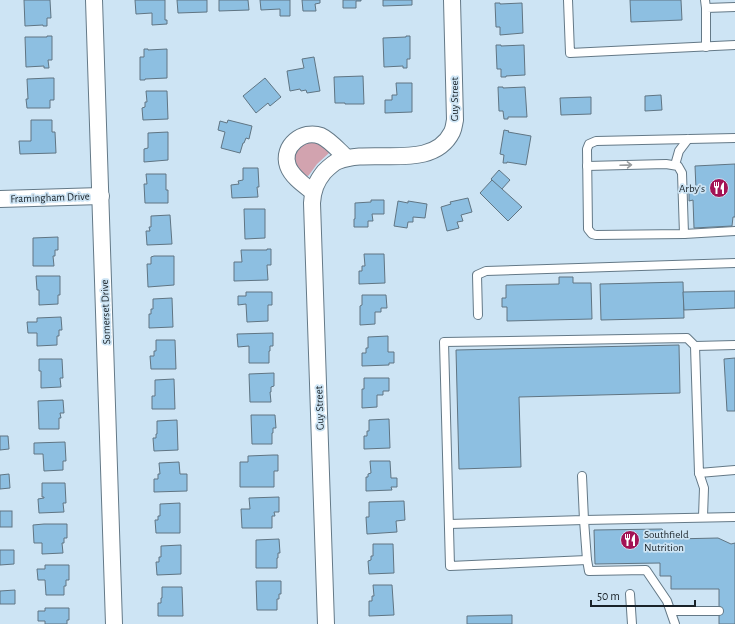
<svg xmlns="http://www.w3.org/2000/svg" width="735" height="624" viewBox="0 0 735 624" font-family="'Alegreya Sans',sans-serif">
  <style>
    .green { fill: #d2a3af }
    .building { fill: #8dbfe1; stroke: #607583 }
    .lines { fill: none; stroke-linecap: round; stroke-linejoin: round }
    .lane-casing { stroke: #647987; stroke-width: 10 }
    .street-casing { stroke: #647987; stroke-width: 18 }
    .lane { stroke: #fff; stroke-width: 8 }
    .street { stroke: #fff; stroke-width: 16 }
    .oneway { stroke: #989c9e }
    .labels { text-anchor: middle; stroke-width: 3.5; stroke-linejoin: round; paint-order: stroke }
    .street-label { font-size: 11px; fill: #192228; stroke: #cde4f4 }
    .poi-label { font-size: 11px; fill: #192228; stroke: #cde4f4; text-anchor: end }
  </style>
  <rect width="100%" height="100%" fill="#cde4f4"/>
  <path class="green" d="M307,142H319L329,152V153L317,164L309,175L308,176L303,175L296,167L294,155L298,148Z"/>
  <g class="building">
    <path d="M24,0H50L51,18H47V26H43V25L25,26Z"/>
    <path d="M135,0H165V20H167V24L152,25V13L136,14Z"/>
    <path d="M177,0H207V12L178,13Z"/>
    <path d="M219,0H248L249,10L219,11Z"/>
    <path d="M260,0H290V16H280V9L261,10Z"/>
    <path d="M302,0H320V3L315,4L316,11H303Z"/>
    <path d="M343,0H361V1H356V8H343Z"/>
    <path d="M383,0H412V5L383,6Z"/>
    <path d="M630,0H681L682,20L631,22Z"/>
    <path d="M495,3H500V4L522,3L523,33L500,35V27H496Z"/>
    <path d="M47,36H52V60H48L49,68H44V66L26,67L25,37H47Z"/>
    <path d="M406,36H410V59H407V68H403V66L384,67L383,38L406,37Z"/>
    <path d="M496,45H501V46L524,45L525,75L506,76V77H501V69H497Z"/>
    <path d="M144,49H148V50L167,49V78L145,79V80H140V57H144Z"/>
    <path d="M314,57L320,91L307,93L306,90L301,91L300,89L290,91L287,71L304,68L302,59Z"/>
    <path d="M363,76L364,104H345V103H335L334,77Z"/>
    <path d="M50,78H54V100H50V108H27L26,99H28L27,79Z"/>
    <path d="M265,78L281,97L270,106L268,103L256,113L243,96Z"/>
    <path d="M396,83H412V112L385,113V100H392V95H397Z"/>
    <path d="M498,87H503V88L525,87L527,117H508V119H504L503,111H499Z"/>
    <path d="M146,91H167L168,119L143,120L142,108L145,107V102H147Z"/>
    <path d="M661,95L662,110L645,111V96Z"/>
    <path d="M591,97V114L561,115L560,98Z"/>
    <path d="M31,120H52V132H55L56,153L20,154L19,141H31Z"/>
    <path d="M228,120L252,126L249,139L246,138L244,143H243L240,153L221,148L225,132L218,130L220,121L227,123Z"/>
    <path d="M504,130L509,131L508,132L531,136L526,165L507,162V163H503L504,155L500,154Z"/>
    <path d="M168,132V160L144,162V149L148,148V133Z"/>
    <path d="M735,164V217H733L732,226L694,228L693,200L689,201V189H696L695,166Z"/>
    <path d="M243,168H258L259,187H257L258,197L232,198L231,185L239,184L238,181L243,180Z"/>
    <path d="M499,170L510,180L501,190L491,179Z"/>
    <path d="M146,174H166V190H168V203H145L144,184H147Z"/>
    <path d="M492,180L522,207L508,221L480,193Z"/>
    <path d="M468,198L472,212L461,215L463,221L457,222L459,228L447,231L441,207L451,204L450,202Z"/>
    <path d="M371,200H384V214H372L373,221H368V227H354V219H355V203L371,202Z"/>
    <path d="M398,201L408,203V201L427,204L425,218L413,217V222H408L407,228L394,226Z"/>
    <path d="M244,209H265V238L245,239Z"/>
    <path d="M170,215L172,244L147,245L146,231H150L149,227H151V216Z"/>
    <path d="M58,237V250H55V256H53L54,266H33V238Z"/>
    <path d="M267,249H271V265H267L268,280L234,281V262H242L241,250H267Z"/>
    <path d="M364,254H384L385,283L359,284V271H362V266H365Z"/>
    <path d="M154,256H174V285L148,287L147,264H151V257Z"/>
    <path d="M36,276H60V295H58V304L39,305V290H37Z"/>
    <path d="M559,277H573V283H591L592,319L507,321V307H502V298H506V285L559,284Z"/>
    <path d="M683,282L684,318L601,320L600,284Z"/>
    <path d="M735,291V308L684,310L683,292Z"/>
    <path d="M246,292H272V305H268V321L247,322L246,304L238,305V296H246Z"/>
    <path d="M362,295H386L387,308H381V312H375V324L360,325V306L362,305Z"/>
    <path d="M172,298L173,327L149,328V314H151V309H153V299Z"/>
    <path d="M61,317L62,330H59V336H57V345L37,346V333H28L27,322H37V318Z"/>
    <path d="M273,333V346H270V351H269V363H249V346L238,347L237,334Z"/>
    <path d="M388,336V352H394V363H389V365L362,366V353H366V348H368V337Z"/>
    <path d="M156,340H175L176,369H151L150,356H154V351H156Z"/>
    <path d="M679,345L680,393L519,397L521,467L459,469L456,350Z"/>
    <path d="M735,358V411H727L724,359Z"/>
    <path d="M39,359H62L63,378H60L61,387L41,388V371H39Z"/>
    <path d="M274,373V386L271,387V392H270L271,402H250L249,374Z"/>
    <path d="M364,378H389V391H383V395H377V407L362,408V389H364Z"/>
    <path d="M174,379L175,409H152V396H155V380Z"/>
    <path d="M63,400L64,413H60L61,418H59V429H39L38,401Z"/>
    <path d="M251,415H275L276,428H273V433H272V444H252Z"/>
    <path d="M389,419L390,448L364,449V436H367V431H369V420Z"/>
    <path d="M177,420L178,450L154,451L153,438H156V434H157V421Z"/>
    <path d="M0,436H8L9,449L0,450Z"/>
    <path d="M65,442L66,461H63V470L44,471L43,454H34V443Z"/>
    <path d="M273,455H278V471H274V487H240V462H248V456Z"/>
    <path d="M370,461H390L391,478H397V487H391L392,490L366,491V477H368V474L371,473Z"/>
    <path d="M179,462L180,474H187V491L154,492V479H158V474H160L159,463Z"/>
    <path d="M9,474L10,488L0,489V475Z"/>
    <path d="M42,483H65L66,503H63L64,512L39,513L38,499L44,498V497H42Z"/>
    <path d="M279,497V512H274L275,516H272V528H242L241,509H250L249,498Z"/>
    <path d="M404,501L405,520L396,521L397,532L367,534L366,517H369V502Z"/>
    <path d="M180,503V533H156L155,520H158V516H160V504Z"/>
    <rect x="0" y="511" width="12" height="16"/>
    <path d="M44,524H67V538H64V543H62L63,553L42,554V543H34L33,525Z"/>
    <path d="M662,529L673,539L718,538L731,544L735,543V624H719V589H671V576H660V563L595,564L594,530Z"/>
    <path d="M279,539L280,553H278V558H277V568H256V540Z"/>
    <path d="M373,544H393L394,573L369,574L368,561L371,560V556H373Z"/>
    <path d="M181,545V574L157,575L156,562H159V557H161V546Z"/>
    <path d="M0,550H14V564L0,565Z"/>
    <path d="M45,565H69V580H66V586H64V595H46L45,580H38L37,569H45Z"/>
    <path d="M256,581H281V594H279V599H277V610H257Z"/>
    <path d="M373,585H392L394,615L369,616V601H372V596H374Z"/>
    <path d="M162,587H182L183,616H158V603H161V598H162Z"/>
    <path d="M15,590V604H0V591Z"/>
    <path d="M45,608H69V620H67V624H45V621H38V611H45Z"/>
    <path d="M512,615V624H467V616Z"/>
  </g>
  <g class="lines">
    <g class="lane-casing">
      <g id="lane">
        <path d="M568,0L570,53L735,45"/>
        <path d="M705,0L706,8"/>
        <path d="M706,47V8L735,7"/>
        <path d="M735,138L596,141L589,144L587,149L588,229L592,234L596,235L684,234L735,231"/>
        <path d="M675,165L679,151L688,139"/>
        <path d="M587,166L666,164L678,166L682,173L684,234"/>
        <path d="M478,315L477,275L486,271L735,263"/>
        <path d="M695,346L735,345"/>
        <path d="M699,473L704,488L703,517"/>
        <path d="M449,524L584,520L582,476"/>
        <path d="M587,560L450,566L444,342L687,338L695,346L699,473L735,470"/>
        <path d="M630,594L632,624"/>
        <path d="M671,611H719"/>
        <path d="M675,624L667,601L646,570L589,571L587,560L584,520L735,517"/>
      </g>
    </g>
    <g class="street-casing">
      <g id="street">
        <path d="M94,0L114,624"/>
        <path d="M313,192C304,185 292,177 288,166C281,146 303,129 321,136C330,140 340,152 347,158"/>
        <path d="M0,199L101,196"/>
        <path d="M326,624L312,203C313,190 316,182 324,172C328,168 333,163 338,161C372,147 432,172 452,132C454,128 454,124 455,120L452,0"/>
      </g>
    </g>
    <use href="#lane" class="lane"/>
    <use href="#street" class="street"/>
  </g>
  <defs><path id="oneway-shaft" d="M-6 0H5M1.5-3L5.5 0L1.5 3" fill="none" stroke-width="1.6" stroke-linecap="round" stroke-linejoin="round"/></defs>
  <use class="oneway" href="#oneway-shaft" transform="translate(626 165) rotate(-2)"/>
  <defs>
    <g id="restaurant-disc" transform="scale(1)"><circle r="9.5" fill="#a31255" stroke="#cde4f4"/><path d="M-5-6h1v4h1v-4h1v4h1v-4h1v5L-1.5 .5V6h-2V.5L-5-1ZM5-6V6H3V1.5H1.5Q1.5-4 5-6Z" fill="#fff"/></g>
  </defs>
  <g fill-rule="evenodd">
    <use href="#restaurant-disc" x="719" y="188"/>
    <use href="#restaurant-disc" x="630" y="540"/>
  </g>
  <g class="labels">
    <g class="street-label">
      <text transform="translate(454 99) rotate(-90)" y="4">Guy Street</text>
      <text transform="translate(50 197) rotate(-2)" y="4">Framingham Drive</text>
      <text transform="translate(105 312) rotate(-92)" y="4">Somerset Drive</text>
      <text transform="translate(319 408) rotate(-92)" y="4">Guy Street</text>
    </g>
    <g class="poi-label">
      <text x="705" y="192">Arby's</text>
      <text x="644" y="538" text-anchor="start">Southfield<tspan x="644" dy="13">Nutrition</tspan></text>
    </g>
  </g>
  <path d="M591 600v6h104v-6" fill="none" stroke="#192228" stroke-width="2"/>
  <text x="597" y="600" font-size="12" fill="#192228" stroke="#cde4f4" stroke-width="3" paint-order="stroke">50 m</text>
</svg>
